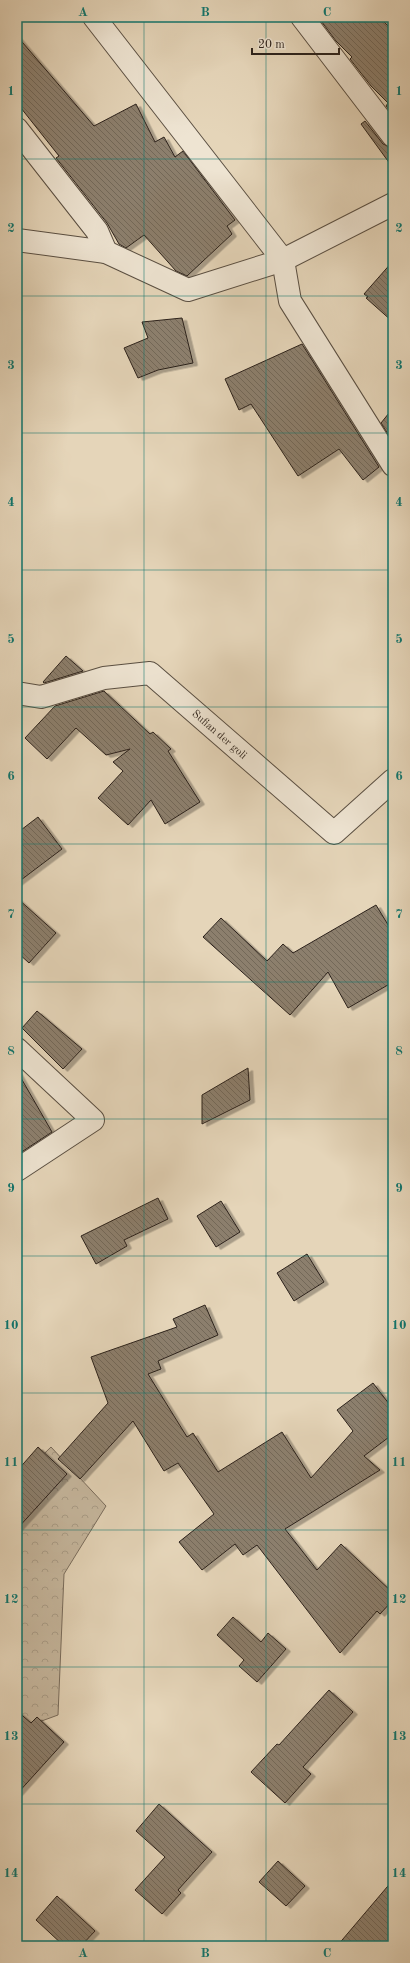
<svg xmlns="http://www.w3.org/2000/svg" width="410" height="1963" viewBox="0 0 410 1963" font-family="'Old Standard TT',serif">
  <style>
    .forest { fill: url(#forest-crowns); stroke: #796c5c }
    .building { fill: url(#building-back-hatch); stroke: #2c221b; filter: url(#shadow) }
    .lines { fill: none; stroke-linecap: round; stroke-linejoin: round }
    .minor-casing { stroke: #5a4f42; stroke-width: 24 }
    .minor { stroke: #eee4d2; stroke-width: 22 }
    .grid { fill: none; stroke: #0f766e; stroke-width: 1; stroke-opacity: 0.55 }
    .labels { text-anchor: middle; stroke-width: 3; stroke-linejoin: round; paint-order: stroke }
    .street-label { font-size: 11px; fill: #2c221b; stroke: #eee4d2 }
    .neatline { fill: none; stroke: #0f766e; stroke-width: 1.5 }
    .grid-label { font-size: 13px; text-anchor: middle; font-weight: bold; fill: #0f766e }
  </style>
  <defs>
    <pattern id="forest-crowns" width="20" height="18" patternUnits="userSpaceOnUse"><rect width="20" height="18" fill="#c6b79e"/><path d="M2 6a3 3 0 1 1 6 0M12 15a3 3 0 1 1 6 0" fill="none" stroke="#aa9d88"/></pattern>
    <pattern id="building-back-hatch" width="6" height="6" patternUnits="userSpaceOnUse"><rect width="6" height="6" fill="#8c7f6d"/><path d="M-1 5l2 2M0 0l6 6M5-1l2 2" fill="none" stroke="#736859"/></pattern>
    <filter id="shadow"><feDropShadow dx="4.5" dy="2.5" stdDeviation="0" flood-color="#0004"/></filter>
  </defs>
  <rect width="100%" height="100%" fill="#e5d5b9"/>
  <filter id="stains"><feTurbulence type="fractalNoise" baseFrequency=".005" numOctaves="4"/><feColorMatrix values="0 0 0 0 .2 0 0 0 0 .09 0 0 0 0 .02 0 0 0 .5 -.17"/></filter>
  <radialGradient id="worn" r=".72"><stop offset=".6" stop-color="#630" stop-opacity="0"/><stop offset="1" stop-color="#630" stop-opacity=".3"/></radialGradient>
  <path class="forest" d="M51,1447L106,1506L64,1574L58,1715L17,1730V1480Z"/>
  <g class="building">
    <path d="M318,17H379L393,31V115L386,106L388,103L371,86L350,59L352,57L336,41Z"/>
    <path d="M17,36L94,126L136,104L155,142L164,137L175,157L183,151L235,220L227,226L232,234L187,276L176,271L144,235L126,248L119,244L107,223L56,158L59,156L17,103Z"/>
    <path d="M365,121L383,144L393,148V168L361,124Z"/>
    <path d="M393,261V322L366,298L368,297L364,294Z"/>
    <path d="M182,318L193,363L158,370L138,378L124,348L148,338L142,322Z"/>
    <path d="M302,344L379,467L363,480L339,449L298,476L251,404L239,410L225,379Z"/>
    <path d="M393,408V442L381,423Z"/>
    <path d="M66,656L83,671L44,683L43,682Z"/>
    <path d="M104,691L150,734L153,732L171,749L168,751L200,802L165,824L151,800L128,825L98,798L123,771L113,762L130,749L106,755L76,728L47,759L25,738L55,706Z"/>
    <path d="M38,817L62,849L17,883V833Z"/>
    <path d="M17,898L56,933L29,963L17,952Z"/>
    <path d="M376,905L393,933V982L348,1008L328,972L290,1015L203,937L221,918L267,961L283,944L293,953Z"/>
    <path d="M37,1011L82,1049L63,1069L22,1028Z"/>
    <path d="M248,1068L250,1100L202,1124V1095Z"/>
    <path d="M17,1071L52,1132L17,1155Z"/>
    <path d="M158,1198L168,1219L124,1240L127,1246L96,1264L81,1236Z"/>
    <path d="M221,1201L240,1232L216,1247L197,1216Z"/>
    <path d="M307,1254L324,1282L294,1301L277,1273Z"/>
    <path d="M205,1305L218,1335L158,1361L161,1369L148,1374L187,1437L193,1433L218,1472L282,1432L311,1478L353,1431L337,1410L373,1383L393,1409V1434L364,1456L380,1470L285,1529L317,1570L341,1544L393,1593V1600L380,1614L377,1611L340,1653L257,1545L243,1555L235,1544L202,1570L179,1542L214,1514L178,1463L164,1471L133,1421L80,1479L58,1459L108,1403L91,1357L177,1327L173,1319Z"/>
    <path d="M38,1447L67,1474L17,1529V1471Z"/>
    <path d="M233,1617L261,1642L268,1633L286,1649L257,1682L239,1666L244,1660L217,1635Z"/>
    <path d="M329,1690L353,1712L303,1767L311,1774L285,1803L251,1772L277,1744L279,1745Z"/>
    <path d="M17,1711L31,1723L37,1717L64,1742L17,1794Z"/>
    <path d="M159,1804L212,1852L178,1890L181,1893L162,1914L135,1890L165,1857L136,1831Z"/>
    <path d="M278,1861L305,1886L286,1906L259,1882Z"/>
    <path d="M393,1880V1939L387,1946H337Z"/>
    <path d="M57,1896L95,1931L81,1946H64L36,1920Z"/>
  </g>
  <g class="lines">
    <g class="minor-casing">
      <g id="minor">
        <path d="M94,17L283,260L290,301L393,465"/>
        <path d="M302,17L393,136"/>
        <path d="M17,129L97,231L106,252"/>
        <path d="M17,240L106,252L188,290L283,260L393,204"/>
        <path d="M17,693L41,697L104,678L150,673L334,833L393,780"/>
        <path d="M17,1049L93,1120L17,1170"/>
      </g>
    </g>
    <use href="#minor" class="minor"/>
  </g>
  <path class="grid" d="M144,17V1946M266,17V1946M17,159H393M17,296H393M17,433H393M17,570H393M17,707H393M17,844H393M17,982H393M17,1119H393M17,1256H393M17,1393H393M17,1530H393M17,1667H393M17,1804H393"/>
  <g class="labels">
    <g class="street-label">
      <text transform="translate(220 734) rotate(41)" y="4">Sufian der goli</text>
    </g>
  </g>
  <rect width="410" height="1963" fill="none" stroke="#e5d5b9" stroke-width="44"/>
  <path d="M252 48v6h87v-6" fill="none" stroke="#2c221b" stroke-width="2"/>
  <text x="258" y="48" font-size="12" fill="#2c221b" stroke="#eee4d2" stroke-width="3" paint-order="stroke">20 m</text>
  <rect x="22" y="22" width="366" height="1919" class="neatline"/>
  <g class="grid-label">
    <text x="83" y="16">A</text>
    <text x="205" y="16">B</text>
    <text x="327" y="16">C</text>
    <text x="11" y="95">1</text>
    <text x="399" y="95">1</text>
    <text x="11" y="232">2</text>
    <text x="399" y="232">2</text>
    <text x="11" y="369">3</text>
    <text x="399" y="369">3</text>
    <text x="11" y="506">4</text>
    <text x="399" y="506">4</text>
    <text x="11" y="643">5</text>
    <text x="399" y="643">5</text>
    <text x="11" y="780">6</text>
    <text x="399" y="780">6</text>
    <text x="11" y="918">7</text>
    <text x="399" y="918">7</text>
    <text x="11" y="1055">8</text>
    <text x="399" y="1055">8</text>
    <text x="11" y="1192">9</text>
    <text x="399" y="1192">9</text>
    <text x="11" y="1329">10</text>
    <text x="399" y="1329">10</text>
    <text x="11" y="1466">11</text>
    <text x="399" y="1466">11</text>
    <text x="11" y="1603">12</text>
    <text x="399" y="1603">12</text>
    <text x="11" y="1740">13</text>
    <text x="399" y="1740">13</text>
    <text x="11" y="1877">14</text>
    <text x="399" y="1877">14</text>
    <text x="83" y="1957">A</text>
    <text x="205" y="1957">B</text>
    <text x="327" y="1957">C</text>
  </g>
  <rect width="100%" height="100%" filter="url(#stains)"/>
  <rect width="100%" height="100%" fill="url(#worn)"/>
</svg>
